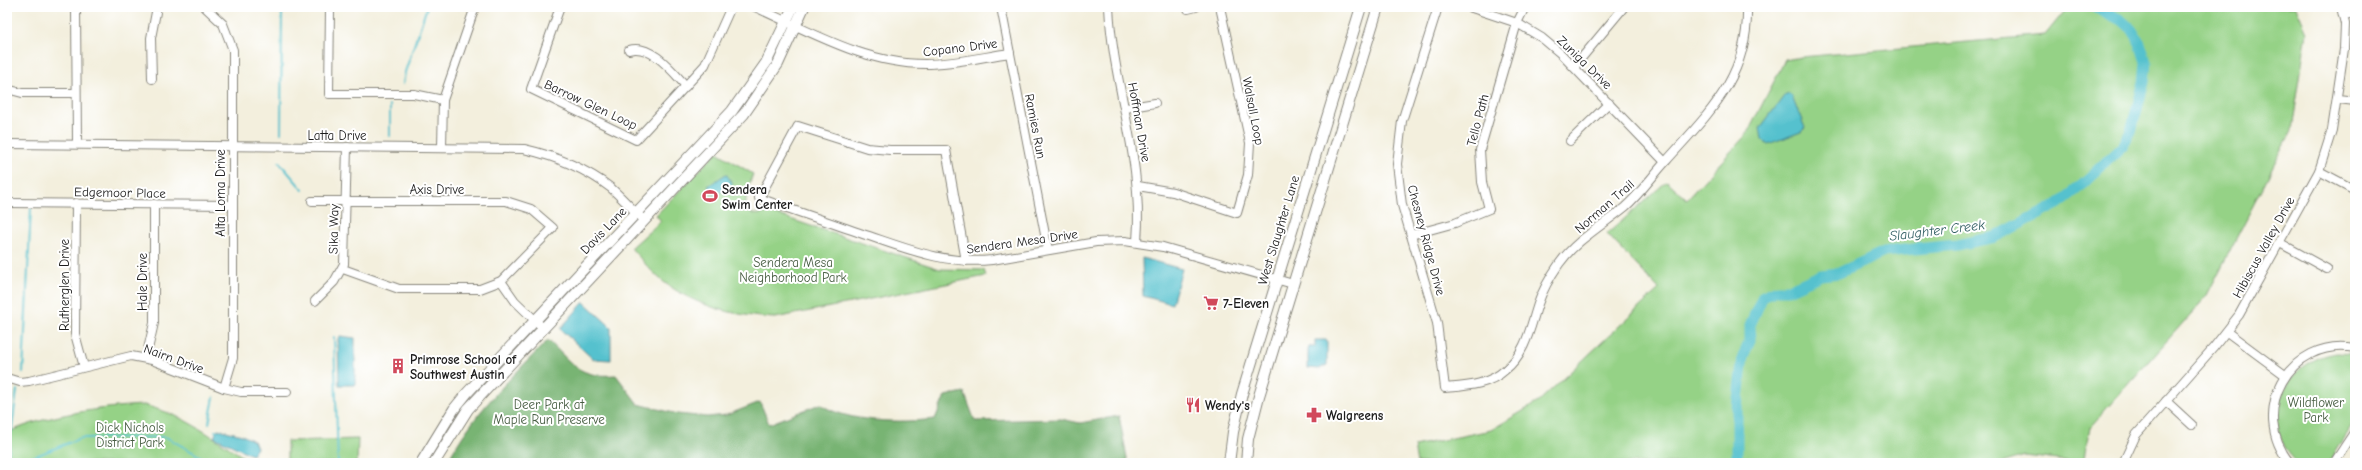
<svg xmlns="http://www.w3.org/2000/svg" width="2362" height="470" viewBox="0 0 2362 470" font-family="'Comic Neue',sans-serif">
  <style>
    .green { fill: #95d286; stroke: #587751 }
    .forest { fill: #78b473; stroke: #4a6848 }
    .water { fill: #54c1ce; stroke: #386e75 }
    .lines { fill: none; stroke-linecap: round; stroke-linejoin: round }
    .stream { stroke: #54c1ce; stroke-width: 2 }
    .river { stroke: #54c1ce; stroke-width: 11 }
    .minor-casing { stroke: #88867c; stroke-width: 10 }
    .major-casing { stroke: #88867c; stroke-width: 12 }
    .minor { stroke: #fff; stroke-width: 8 }
    .major { stroke: #fff; stroke-width: 10 }
    .labels { text-anchor: middle; stroke-width: 4; stroke-linejoin: round; paint-order: stroke }
    .street-label { font-size: 13px; fill: #1c1c1c; stroke: #fff }
    .poi-label { font-size: 13px; font-weight: bold; fill: #1c1c1c; stroke: #fff; text-anchor: start }
    .park-label { font-size: 13px; fill: #465c41; stroke: #fff }
    .water-label { font-size: 14px; font-style: italic; fill: #325e63; stroke: #fff }
  </style>
  <rect width="100%" height="100%" fill="#fff"/>
  <filter id="ink" filterUnits="userSpaceOnUse"><feTurbulence type="fractalNoise" baseFrequency=".025" numOctaves="2"/><feDisplacementMap in="SourceGraphic" scale="8" xChannelSelector="R" yChannelSelector="G"/><feConvolveMatrix kernelMatrix="1 2 1 2 8 2 1 2 1" color-interpolation-filters="sRGB"/></filter>
  <filter id="wash" filterUnits="userSpaceOnUse"><feTurbulence type="fractalNoise" baseFrequency=".012" numOctaves="4" result="noise"/><feDisplacementMap in="SourceGraphic" scale="16" xChannelSelector="R" yChannelSelector="G"/><feGaussianBlur stdDeviation="0.9" result="paint"/><feColorMatrix in="noise" values="0 0 0 0 0 0 0 0 0 0 0 0 0 0 0 0 0 1.4 0 .05"/><feComposite in="paint" operator="in"/></filter>
  <g filter="url(#wash)">
    <rect width="100%" height="100%" fill="#f3efdd"/>
    <g class="green">
      <path d="M2068,7H2296L2307,32L2292,130L2206,297L2090,427L2083,463L2025,456L2002,463H1417L1414,446L1491,430L1538,402L1659,289L1607,234L1667,181L1687,199L1747,134L1785,60L1801,57L2045,35Z"/>
      <path d="M717,152L753,174C747,191 735,223 769,212L940,269L984,270L986,276L775,318C735,316 698,307 665,283C653,274 642,260 631,248L661,221L656,215Z"/>
      <path d="M2337,353L2355,354V421L2329,463H2298C2256,426 2282,359 2337,353Z"/>
      <path d="M144,405C154,408 164,411 174,415C202,428 227,447 253,463H7V433C45,415 102,407 144,405Z"/>
      <path d="M358,439L357,463H287V441Z"/>
    </g>
    <path class="forest" d="M548,340C573,364 578,378 616,375L638,404L678,414L707,417L727,415L760,402L769,424L820,404C847,423 903,423 935,419L945,396L964,392L975,421L1061,419L1080,423L1119,416L1128,463H447C471,415 511,378 548,340Z"/>
    <g class="water">
      <path d="M1789,94L1792,96L1805,128L1801,132L1768,144L1762,139L1760,128L1784,96Z"/>
      <path d="M726,174L733,184L715,196L708,186Z"/>
      <path d="M1142,258L1182,269L1172,304L1143,296Z"/>
      <path d="M584,302L611,327V360L593,359L560,329Z"/>
      <path d="M340,336L355,338V385H339L338,338Z"/>
      <path d="M1315,340H1327V365L1319,369L1308,368V350L1309,347H1315Z"/>
      <path d="M218,429L242,435L254,441L257,448L252,455L214,437Z"/>
    </g>
    <g class="lines">
      <g class="stream">
        <path d="M403,84L405,72L427,7"/>
        <path d="M390,105V136"/>
        <path d="M281,133L282,7"/>
        <path d="M279,162L303,190"/>
        <path d="M334,337L338,463"/>
        <path d="M23,372L31,208"/>
        <path d="M209,423L214,397"/>
        <path d="M215,431L217,432"/>
        <path d="M7,463L17,390"/>
        <path d="M18,463L81,438L166,437L212,463"/>
      </g>
      <path class="river" d="M1737,463V408L1743,356L1750,341V325L1763,296L1777,290H1788L1821,275L1839,273L1884,252L1957,245L1995,237L2058,204L2076,190L2123,146L2131,131L2144,82L2146,62L2140,43L2131,29L2121,20L2096,7"/>
    </g>
  </g>
  <g filter="url(#ink)">
    <g class="lines">
      <g class="minor-casing">
        <g id="minor">
          <path d="M76,7L77,144"/>
          <path d="M205,7L223,24L233,50V358L224,388"/>
          <path d="M330,7L329,94H414L443,100"/>
          <path d="M560,7L531,89L636,140L705,65L731,7"/>
          <path d="M755,7C809,31 865,64 925,64C954,64 982,57 1010,53"/>
          <path d="M1001,7L1048,250"/>
          <path d="M1109,7C1113,88 1144,158 1137,242"/>
          <path d="M1438,7L1402,121L1397,164L1402,205L1437,323L1445,388C1466,386 1489,385 1505,370C1526,353 1530,328 1538,304C1543,289 1550,277 1559,264C1576,240 1603,225 1625,207C1641,193 1653,175 1667,160C1710,112 1749,76 1747,7"/>
          <path d="M1469,7L1517,23L1542,38L1561,54L1665,162"/>
          <path d="M1188,9L1196,7"/>
          <path d="M2344,15L2355,13"/>
          <path d="M629,50C651,43 673,72 686,86"/>
          <path d="M1574,67L1624,7"/>
          <path d="M152,79L151,38L157,7"/>
          <path d="M7,89L22,93H76"/>
          <path d="M2338,99L2355,101"/>
          <path d="M1126,108L1155,103"/>
          <path d="M1570,141L1609,103"/>
          <path d="M7,144L524,149C555,156 585,168 611,188C622,198 633,210 644,220"/>
          <path d="M442,147L443,100L475,7"/>
          <path d="M2319,171L2355,190"/>
          <path d="M1138,186L1173,192L1237,213L1248,175L1250,143L1220,7"/>
          <path d="M312,201H506L531,209L553,228L501,281L480,289H399L343,269"/>
          <path d="M7,203L232,205"/>
          <path d="M76,203L75,334L84,367"/>
          <path d="M1411,235L1455,223L1489,209L1482,182L1480,150L1517,23L1525,7"/>
          <path d="M2280,243L2327,269"/>
          <path d="M966,261L946,150H890L867,148L798,126L759,198C792,210 826,221 860,233C906,248 943,265 992,260L1096,242L1125,241L1163,247L1293,284"/>
          <path d="M501,281L515,301L543,328"/>
          <path d="M315,301L334,282L344,264L347,147"/>
          <path d="M2227,332L2285,375"/>
          <path d="M146,358L154,323V204"/>
          <path d="M7,378L20,382L29,381L131,356L152,360L224,388L241,392H287"/>
          <path d="M2166,401L2192,425"/>
          <path d="M2123,463L2136,435L2214,347L2239,315L2319,171L2332,130L2344,49L2345,24L2341,7"/>
          <path d="M2290,463C2248,413 2289,336 2355,348"/>
          <path d="M2334,463L2355,431"/>
        </g>
      </g>
      <g class="major-casing">
        <g id="major">
          <path d="M421,463L454,409L467,393L732,111L766,63L793,7"/>
          <path d="M434,463L468,409L744,114L778,64L804,7"/>
          <path d="M1229,463L1233,432L1242,394L1361,7"/>
          <path d="M1246,463L1248,439L1259,396L1378,7"/>
        </g>
      </g>
      <use href="#minor" class="minor"/>
      <use href="#major" class="major"/>
    </g>
  </g>
  <defs>
    <g id="stadium-bare" transform="scale(1.2)"><path d="M0-5a6.5 5 0 1 0 0 10a6.5 5 0 1 0 0-10ZM-3.5-1.8h7v3.6h-7Z" fill="#d1495b" stroke="#fff" stroke-width="2.5" paint-order="stroke"/></g>
    <g id="supermarket-bare" transform="scale(1.2)"><path d="M-6-5.5h2.5l.6 2H6L4.5 2H-2.5L-4.4-4H-6ZM-1.5 3.2a1.3 1.3 0 1 0 .1 0ZM3 3.2a1.3 1.3 0 1 0 .1 0Z" fill="#d1495b" stroke="#fff" stroke-width="2.5" paint-order="stroke"/></g>
    <g id="building-bare" transform="scale(1.2)"><path d="M-4-6H4V6H1V3H-1V6H-4ZM-2.5-4.3h1.7v1.8h-1.7ZM.8-4.3h1.7v1.8H.8ZM-2.5-1h1.7V.8h-1.7ZM.8-1h1.7V.8H.8Z" fill="#d1495b" stroke="#fff" stroke-width="2.5" paint-order="stroke"/></g>
    <g id="restaurant-bare" transform="scale(1.2)"><path d="M-5-6h1v4h1v-4h1v4h1v-4h1v5L-1.5 .5V6h-2V.5L-5-1ZM5-6V6H3V1.5H1.5Q1.5-4 5-6Z" fill="#d1495b" stroke="#fff" stroke-width="2.5" paint-order="stroke"/></g>
    <g id="pharmacy-bare" transform="scale(1.2)"><path d="M-2-6h4v4h4v4h-4v4h-4v-4h-4v-4h4Z" fill="#d1495b" stroke="#fff" stroke-width="2.5" paint-order="stroke"/></g>
  </defs>
  <g fill-rule="evenodd">
    <use href="#stadium-bare" x="710" y="196"/>
    <use href="#supermarket-bare" x="1211" y="303"/>
    <use href="#building-bare" x="398" y="366"/>
    <use href="#restaurant-bare" x="1193" y="405"/>
    <use href="#pharmacy-bare" x="1314" y="415"/>
  </g>
  <g class="labels">
    <g class="street-label">
      <text transform="translate(960 47) rotate(-7)" y="5">Copano Drive</text>
      <text transform="translate(1585 62) rotate(44)" y="5">Zuniga Drive</text>
      <text transform="translate(591 104) rotate(25)" y="5">Barrow Glen Loop</text>
      <text transform="translate(1254 111) rotate(79)" y="5">Walsall Loop</text>
      <text transform="translate(1477 120) rotate(-75)" y="5">Tello Path</text>
      <text transform="translate(1140 122) rotate(80)" y="5">Hoffman Drive</text>
      <text transform="translate(1036 126) rotate(79)" y="5">Ramies Run</text>
      <text x="337" y="140">Latta Drive</text>
      <text x="437" y="194">Axis Drive</text>
      <text transform="translate(120 192) rotate(1)" y="5">Edgemoor Place</text>
      <text transform="translate(220 193) rotate(-90)" y="5">Alta Loma Drive</text>
      <text transform="translate(1604 206) rotate(-41)" y="5">Norman Trail</text>
      <text transform="translate(333 229) rotate(-89)" y="5">Sika Way</text>
      <text transform="translate(603 230) rotate(-46)" y="5">Davis Lane</text>
      <text transform="translate(1278 230) rotate(-73)" y="5">West Slaughter Lane</text>
      <text transform="translate(1427 240) rotate(75)" y="5">Chesney Ridge Drive</text>
      <text transform="translate(1022 241) rotate(-8)" y="5">Sendera Mesa Drive</text>
      <text transform="translate(2263 247) rotate(-61)" y="5">Hibiscus Valley Drive</text>
      <text transform="translate(142 282) rotate(-90)" y="5">Hale Drive</text>
      <text transform="translate(64 285) rotate(-90)" y="5">Rutherglen Drive</text>
      <text transform="translate(174 358) rotate(20)" y="5">Nairn Drive</text>
    </g>
    <g class="poi-label">
      <text x="722" y="194">Sendera<tspan x="722" dy="15">Swim Center</tspan></text>
      <text x="1223" y="308">7-Eleven</text>
      <text x="410" y="364">Primrose School of<tspan x="410" dy="15">Southwest Austin</tspan></text>
      <text x="1205" y="410">Wendy's</text>
      <text x="1326" y="420">Walgreens</text>
    </g>
    <g class="park-label">
      <text x="793" y="267">Sendera Mesa<tspan x="793" dy="15">Neighborhood Park</tspan></text>
      <text x="2316" y="407">Wildflower<tspan x="2316" dy="15">Park</tspan></text>
      <text x="549" y="409">Deer Park at<tspan x="549" dy="15">Maple Run Preserve</tspan></text>
      <text x="130" y="432">Dick Nichols<tspan x="130" dy="15">District Park</tspan></text>
    </g>
    <g class="water-label">
      <text transform="translate(1937 230) rotate(-7)" y="5">Slaughter Creek</text>
    </g>
  </g>
  <rect width="2362" height="470" fill="none" stroke="#fff" stroke-width="24"/>
</svg>
